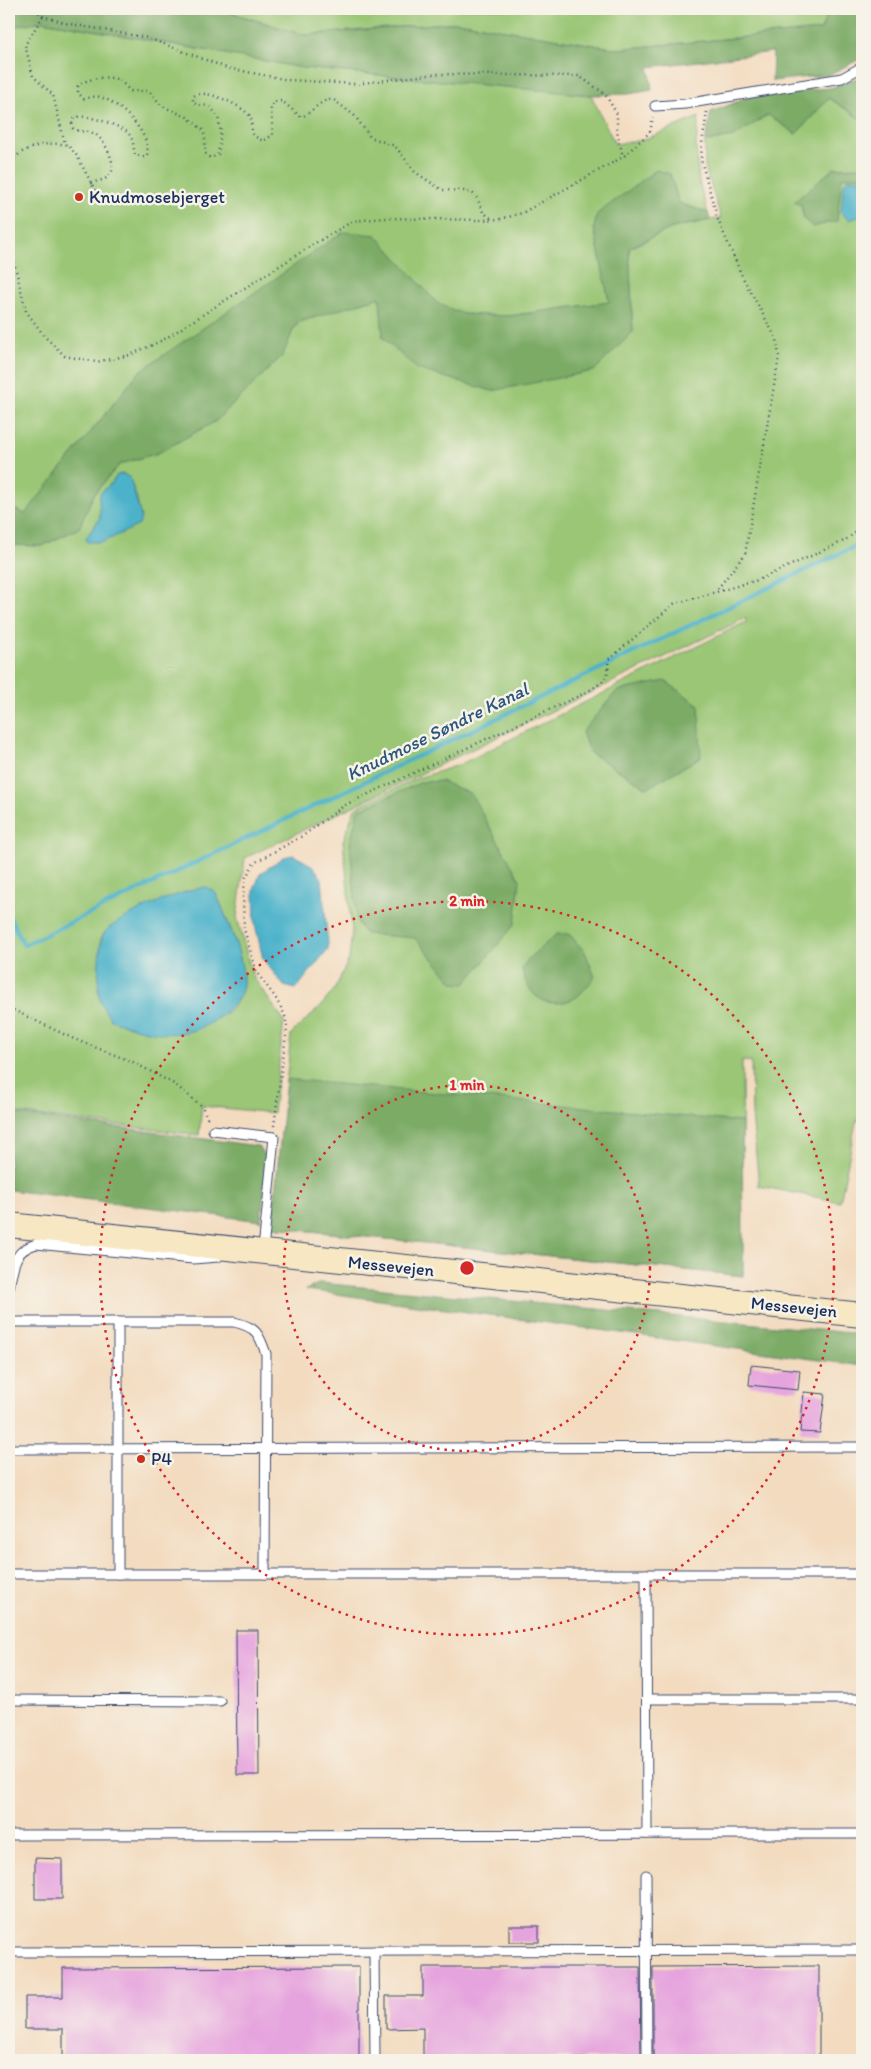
<svg xmlns="http://www.w3.org/2000/svg" width="871" height="2069" viewBox="0 0 871 2069" font-family="Itim,sans-serif">
  <style>
    .green { fill: #9ac674; stroke: #5a7a69; fill-rule: evenodd }
    .forest { fill: #7bab66; stroke: #4b6d62 }
    .water { fill: #4cb2ca; stroke: #347094 }
    .lines { fill: none; stroke-linecap: round; stroke-linejoin: round }
    .stream { stroke: #4cb2ca; stroke-width: 4.5 }
    .building { fill: #e6a4de }
    .lane-casing { stroke: #3b496d; stroke-width: 11 }
    .secondary-casing { stroke: #3b496d; stroke-width: 26 }
    .path { stroke: #3b496d; stroke-width: 2.5; stroke-dasharray: 1 4; stroke-linecap: butt }
    .lane { stroke: #fff; stroke-width: 9 }
    .secondary { stroke: #f7e8c3; stroke-width: 24 }
    .ring { fill: none; stroke: #d62828; stroke-width: 2.5; stroke-dasharray: 2.5 5 }
    .poi-dot { fill: #c8321e; stroke: #f7f3e8; stroke-width: 2 }
    .labels { text-anchor: middle; stroke-width: 5; stroke-linejoin: round; paint-order: stroke }
    .poi-label { font-size: 18px; fill: #1b2f5e; stroke: #f7f3e8; text-anchor: start }
    .street-label { font-size: 18px; fill: #1b2f5e; stroke: #f7f3e8 }
    .water-label { font-size: 19px; font-style: italic; fill: #2a567e; stroke: #f7f3e8 }
    .centre { fill: #d62828; stroke: #f7f3e8; stroke-width: 2.5 }
    .ring-label { font-size: 15px; text-anchor: middle; font-weight: bold; fill: #d62828; stroke: #f7f3e8; stroke-width: 5; stroke-linejoin: round; paint-order: stroke }
  </style>
  <rect width="100%" height="100%" fill="#f7f3e8"/>
  <filter id="ink" filterUnits="userSpaceOnUse"><feTurbulence type="fractalNoise" baseFrequency=".02" numOctaves="2"/><feDisplacementMap in="SourceGraphic" scale="10" xChannelSelector="R" yChannelSelector="G"/><feConvolveMatrix kernelMatrix="1 2 1 2 8 2 1 2 1" color-interpolation-filters="sRGB"/></filter>
  <filter id="wash" filterUnits="userSpaceOnUse"><feTurbulence type="fractalNoise" baseFrequency=".0096" numOctaves="4" result="noise"/><feDisplacementMap in="SourceGraphic" scale="20" xChannelSelector="R" yChannelSelector="G"/><feGaussianBlur stdDeviation="1.12" result="paint"/><feColorMatrix in="noise" values="0 0 0 0 0 0 0 0 0 0 0 0 0 0 0 0 0 1.4 0 .05"/><feComposite in="paint" operator="in"/></filter>
  <g filter="url(#wash)">
    <rect width="100%" height="100%" fill="#f3dbbf"/>
    <g class="green">
      <path d="M219,9H829L821,30L618,49L458,22L304,35Z"/>
      <path d="M43,21L303,68L591,95L615,144L643,140L699,117L696,147L699,182L708,213L679,203L670,174L594,228L610,302L508,316L463,314L437,304L376,235L139,372L25,515L9,507V27Z"/>
      <path d="M829,98L862,120V167L834,168L801,205L804,219L842,177L862,176V179H848L860,217L862,215V1117L856,1122L840,1202L759,1186L752,1115L751,1062L742,1061L743,1276L272,1227L291,1034L321,1006L334,990L349,959L352,931L343,841L355,808L418,778L459,765L746,622V618L245,858L237,917L253,977L284,1021L273,1113L202,1106L199,1135L9,1112V545L42,546L78,528L93,494L120,464L158,453L282,355L293,330L299,322L380,297L383,338L633,332L629,248L672,228L721,218L705,167V142L733,137L768,114L796,134ZM124,474C134,481 142,513 139,525L98,543L86,538L100,518L101,492L112,483L117,475ZM188,891L219,900C229,925 254,976 237,1001C229,1014 208,1024 196,1030L98,991L101,938L122,920Z"/>
    </g>
    <g class="forest">
      <path d="M9,9H219L304,35L458,22L618,49L821,30L829,9H862V58L828,75L772,81L773,52L649,67L652,90L629,94L591,95L303,68L43,21L9,27Z"/>
      <path d="M862,76V120L829,98L796,134L768,115L733,137L705,142L711,112L757,94L830,88Z"/>
      <path d="M862,167V176L842,177L837,221L812,227L804,219L801,205L794,202L834,168Z"/>
      <path d="M656,170L670,174L679,203L708,213L710,220L672,228L629,248L633,332L594,371L492,391L417,369L383,338L380,297L299,322L293,330L283,355L216,421L158,453L120,464L94,494L79,528L42,546L9,545V507L25,514L139,372L343,232L376,235L437,303L463,314L508,316L609,302L594,228L597,214Z"/>
      <path d="M665,681L699,705L701,757L647,788L589,752L582,732L617,691Z"/>
      <path d="M441,781L471,794L520,880L515,924L465,984L454,983L415,938L365,934L357,921L350,843L358,810L422,782Z"/>
      <path d="M557,934H569L585,952L595,977C589,983 581,996 573,999C546,1011 526,995 522,968L530,957Z"/>
      <path d="M286,1079L742,1122L743,1276L272,1227Z"/>
      <path d="M9,1113L258,1146L267,1159L261,1221L9,1190Z"/>
      <path d="M320,1283L862,1334V1366L306,1290Z"/>
    </g>
    <g class="water">
      <path d="M848,179H862V215L848,220L841,211L844,183Z"/>
      <path d="M123,474L130,478L141,517L139,525L103,542H87L86,538L100,518L99,497L101,492L112,483L117,475Z"/>
      <path d="M293,855C305,861 315,866 322,879L328,944V949L296,989L284,986L263,959L255,924L254,890L260,874L284,857Z"/>
      <path d="M207,887L215,892L219,900C228,924 245,959 243,984C242,997 234,1004 225,1012C188,1044 153,1035 111,1020C107,1014 102,1007 100,1000C97,990 98,939 105,932C121,915 184,889 207,887Z"/>
    </g>
    <g class="lines">
      <path class="stream" d="M9,916L24,945L862,543"/>
    </g>
    <g id="blocks">
      <g class="building">
        <path d="M751,1365L800,1370L798,1390L749,1385Z"/>
        <path d="M804,1392L825,1394L820,1433L800,1432Z"/>
        <path d="M236,1630H258L259,1775H237Z"/>
        <path d="M35,1858L62,1859V1899H35Z"/>
        <rect x="509" y="1926" width="30" height="16"/>
        <path d="M819,1966V2058H653V1967Z"/>
        <path d="M359,1967V2059H63V2029H25V1997H63V1968Z"/>
        <path d="M423,1967H640L641,2058H423V2028L386,2029V1996H423Z"/>
      </g>
    </g>
  </g>
  <g filter="url(#ink)">
    <use href="#blocks" fill-opacity="0" stroke="#3b496d" stroke-width="1"/>
    <g class="lines">
      <g class="lane-casing">
        <g id="lane">
          <path d="M655,106L685,104L842,78L862,67"/>
          <path d="M213,1130L274,1137L263,1250"/>
          <path d="M9,1288C14,1267 12,1251 36,1244L193,1259L218,1257"/>
          <path d="M9,1322H234C256,1327 259,1333 266,1354L265,1574"/>
          <path d="M118,1322V1574"/>
          <path d="M9,1449L862,1447"/>
          <path d="M9,1574H862"/>
          <path d="M646,1574L647,1834"/>
          <path d="M647,1699H862"/>
          <path d="M9,1700L220,1701"/>
          <path d="M9,1835L862,1834"/>
          <path d="M646,1875L647,2060"/>
          <path d="M374,1951L375,2060"/>
          <path d="M9,1952L862,1950"/>
        </g>
      </g>
      <g class="secondary-casing">
        <path id="secondary" d="M9,1225L862,1315"/>
      </g>
      <g class="path">
        <path d="M35,9L43,16L65,23L148,38L227,68L289,80L355,84L435,74L579,76L605,94L617,114V131L623,157"/>
        <path d="M43,16L25,45L33,76L53,95L65,144"/>
        <path d="M707,112L702,143L701,160L718,220L743,278L777,340L779,357L745,554L715,592"/>
        <path d="M9,167C18,146 48,141 68,145L77,156L96,192"/>
        <path d="M91,183C97,181 105,180 109,176C119,167 105,140 95,134C88,130 80,133 73,128L72,122C74,119 74,118 78,117C86,114 121,126 127,132C134,138 133,147 135,155L144,157L147,155C152,135 121,104 103,98C97,95 90,97 84,99L78,93V86C86,78 109,75 119,80C123,83 127,88 131,91H149L162,106L187,117L203,130L205,137V153L210,158L216,156L218,154C220,139 225,118 209,107C204,104 198,106 193,102V97C202,86 243,106 250,116C253,122 250,130 254,136L263,141L273,135L271,109L273,102L282,101L301,117C313,113 320,98 334,100L355,116L370,137L395,146L415,172L442,190L465,191L473,194L477,198L483,212L492,219"/>
        <path d="M9,242L26,311L45,337L65,356L96,362L130,355L163,340L317,242L353,221L385,218L480,220L501,219L522,213L623,157L650,132L653,117"/>
        <path d="M9,1008L74,1039L133,1062L174,1084L202,1106L208,1120"/>
        <path d="M274,1126L287,1028L285,1015L275,997L257,973L244,929L243,895L246,877L254,863L304,835L345,805L587,692C602,682 610,680 608,660L674,604L758,580L844,541L862,528"/>
      </g>
      <use href="#lane" class="lane"/>
      <use href="#secondary" class="secondary"/>
    </g>
  </g>
  <g class="ring">
    <circle cx="467" cy="1268" r="183"/>
    <circle cx="467" cy="1268" r="367"/>
  </g>
  <g class="poi-dot">
    <circle cx="79" cy="197" r="5"/>
    <circle cx="141" cy="1459" r="5"/>
  </g>
  <g class="labels">
    <g class="poi-label">
      <text x="89" y="203">Knudmosebjerget</text>
      <text x="151" y="1465">P4</text>
    </g>
    <g class="street-label">
      <text transform="translate(391 1266) rotate(6)" y="6">Messevejen</text>
      <text transform="translate(794 1307) rotate(6)" y="6">Messevejen</text>
    </g>
    <g class="water-label">
      <text transform="translate(437 731) rotate(-26)" y="7">Knudmose Søndre Kanal</text>
    </g>
  </g>
  <circle cx="467" cy="1268" r="8" class="centre"/>
  <g class="ring-label">
    <text x="467" y="906">2 min</text>
    <text x="467" y="1090">1 min</text>
  </g>
  <rect width="871" height="2069" fill="none" stroke="#f7f3e8" stroke-width="30"/>
</svg>
